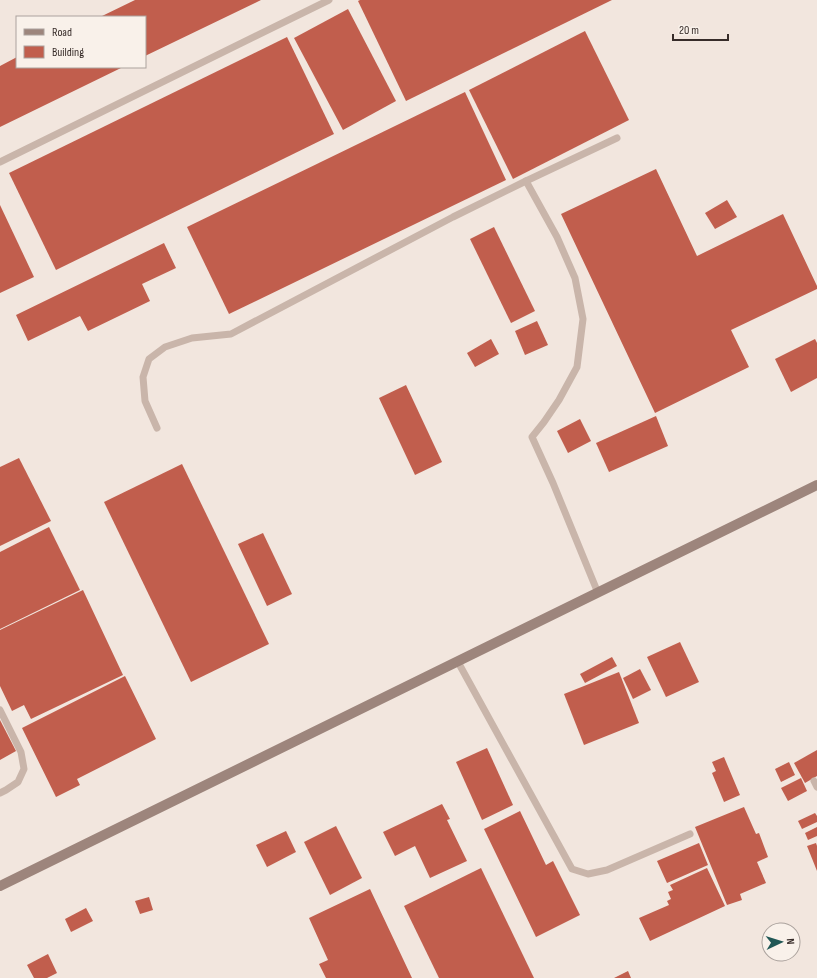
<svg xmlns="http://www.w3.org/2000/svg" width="817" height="978" viewBox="0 0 817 978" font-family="'Sofia Sans Condensed',sans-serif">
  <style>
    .building { fill: #c15e4d }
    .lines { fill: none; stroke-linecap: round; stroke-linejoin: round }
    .lane { stroke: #c9b5aa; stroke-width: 7 }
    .secondary { stroke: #9d857c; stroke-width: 10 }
  </style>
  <rect width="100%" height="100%" fill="#f2e6de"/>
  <g class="building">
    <path d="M135,0H261L145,56V17H100Z"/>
    <path d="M360,0H612L406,101L358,1Z"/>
    <path d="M348,9L396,101L343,130L294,38Z"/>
    <path d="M585,31L629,120L513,179L469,90Z"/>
    <path d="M287,37L334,134L56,270L9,173Z"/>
    <path d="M17,57V67H123L0,127V66Z"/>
    <path d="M465,92L506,180L229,314L187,227Z"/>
    <path d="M656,169L697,256L783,214L817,286V289L731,330L749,367L655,413L561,214Z"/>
    <path d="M727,200L737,217L715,229L705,213Z"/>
    <path d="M0,205L34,277L0,293Z"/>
    <path d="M494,227L535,311L511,323L470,239Z"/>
    <path d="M164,243L176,268L142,284L150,301L88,331L80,316L28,341L16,315Z"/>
    <path d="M537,321L548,345L525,355L515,331Z"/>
    <path d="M491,339L499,354L475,367L467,353Z"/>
    <path d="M815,339L817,343V378L791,392L775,359Z"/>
    <path d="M406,385L442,462L415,475L379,398Z"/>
    <path d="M656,416L668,446L609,472L596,443Z"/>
    <path d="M580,419L591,441L568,453L557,431Z"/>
    <path d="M19,458L51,521L0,546V467Z"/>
    <path d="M182,464L269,644L191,682L104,502Z"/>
    <path d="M49,527L80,590L0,629V552Z"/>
    <path d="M263,533L292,594L267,606L238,544Z"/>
    <path d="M83,590L123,675L31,719L24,705L12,711L0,686V630Z"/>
    <path d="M680,642L699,682L666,697L647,657Z"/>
    <path d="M612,657L617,666L585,683L580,674Z"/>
    <path d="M640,669L651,690L633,699L623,678Z"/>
    <path d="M619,672L639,723L584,745L564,694Z"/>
    <path d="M125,676L156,739L77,779L80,785L56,797L22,728Z"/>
    <path d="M0,720L16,751L0,760Z"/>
    <path d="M487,748L513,805L482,820L456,762Z"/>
    <path d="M817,750V776L805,783L794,763Z"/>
    <path d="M724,757L740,795L724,802L712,773L716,771L712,762Z"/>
    <path d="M789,762L795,775L781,782L775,769Z"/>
    <path d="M801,778L807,791L788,801L781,788Z"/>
    <path d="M442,804L450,819L447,820L467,861L430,878L415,846L395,856L383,832Z"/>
    <path d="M744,807L756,834L759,833L768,857L757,862L766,883L740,894L742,900L727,905L695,827Z"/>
    <path d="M520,811L546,865L553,861L580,915L536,937L484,829Z"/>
    <path d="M815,813L817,816V822L802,829L798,821Z"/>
    <path d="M336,826L362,878L330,895L304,842Z"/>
    <path d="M817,827V836L808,840L805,833Z"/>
    <path d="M286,831L296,852L267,867L256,845Z"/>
    <path d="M699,843L708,865L667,883L657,861Z"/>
    <path d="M816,843L817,846V871L807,846Z"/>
    <path d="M481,868L534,978H439L404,906Z"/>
    <path d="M707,868L725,906L650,941L639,918L669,905L667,901L671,899L668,892L673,890L670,885Z"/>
    <path d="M370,889L412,978H326L319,964L328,960L309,918Z"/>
    <path d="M149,897L153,910L140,914L135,901Z"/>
    <path d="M86,908L93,921L71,932L65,919Z"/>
    <path d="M48,954L57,973L47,978H34L27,965Z"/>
    <path d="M628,971L631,978H614Z"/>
  </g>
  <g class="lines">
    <g class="lane">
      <path d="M0,162L329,0"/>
      <path d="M526,181L617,138"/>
      <path d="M157,428L145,401L143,377L149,359L165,347L192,338L231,334L453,217L526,181L557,237L575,278L583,319L577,367L559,400L544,422L532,437L553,483L598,593"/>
      <path d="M458,662L572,869L588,874L607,870L690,834"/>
      <path d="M0,710L21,752L24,769L18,782L6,790L0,793"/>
      <path d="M814,781L817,787"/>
    </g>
    <path class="secondary" d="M0,886L817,485"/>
  </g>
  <rect x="16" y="16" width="130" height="52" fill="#f9f1ea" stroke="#aba29d"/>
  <rect x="24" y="29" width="20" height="6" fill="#9d857c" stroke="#aba29d"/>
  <text x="52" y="36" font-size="12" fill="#372c29">Road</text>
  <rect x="24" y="46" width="20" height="12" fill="#c15e4d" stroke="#aba29d"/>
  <text x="52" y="56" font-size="12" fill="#372c29">Building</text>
  <g transform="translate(781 942) rotate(86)"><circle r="19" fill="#f9f1ea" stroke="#aba29d"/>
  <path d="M0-3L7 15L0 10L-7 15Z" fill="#205755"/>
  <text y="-6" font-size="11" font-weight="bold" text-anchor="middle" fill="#372c29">N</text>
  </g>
  <path d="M673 34v6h55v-6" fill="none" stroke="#372c29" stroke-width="2"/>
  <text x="679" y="34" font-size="12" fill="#372c29" stroke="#f9f1ea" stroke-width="3" paint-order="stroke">20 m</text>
</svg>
